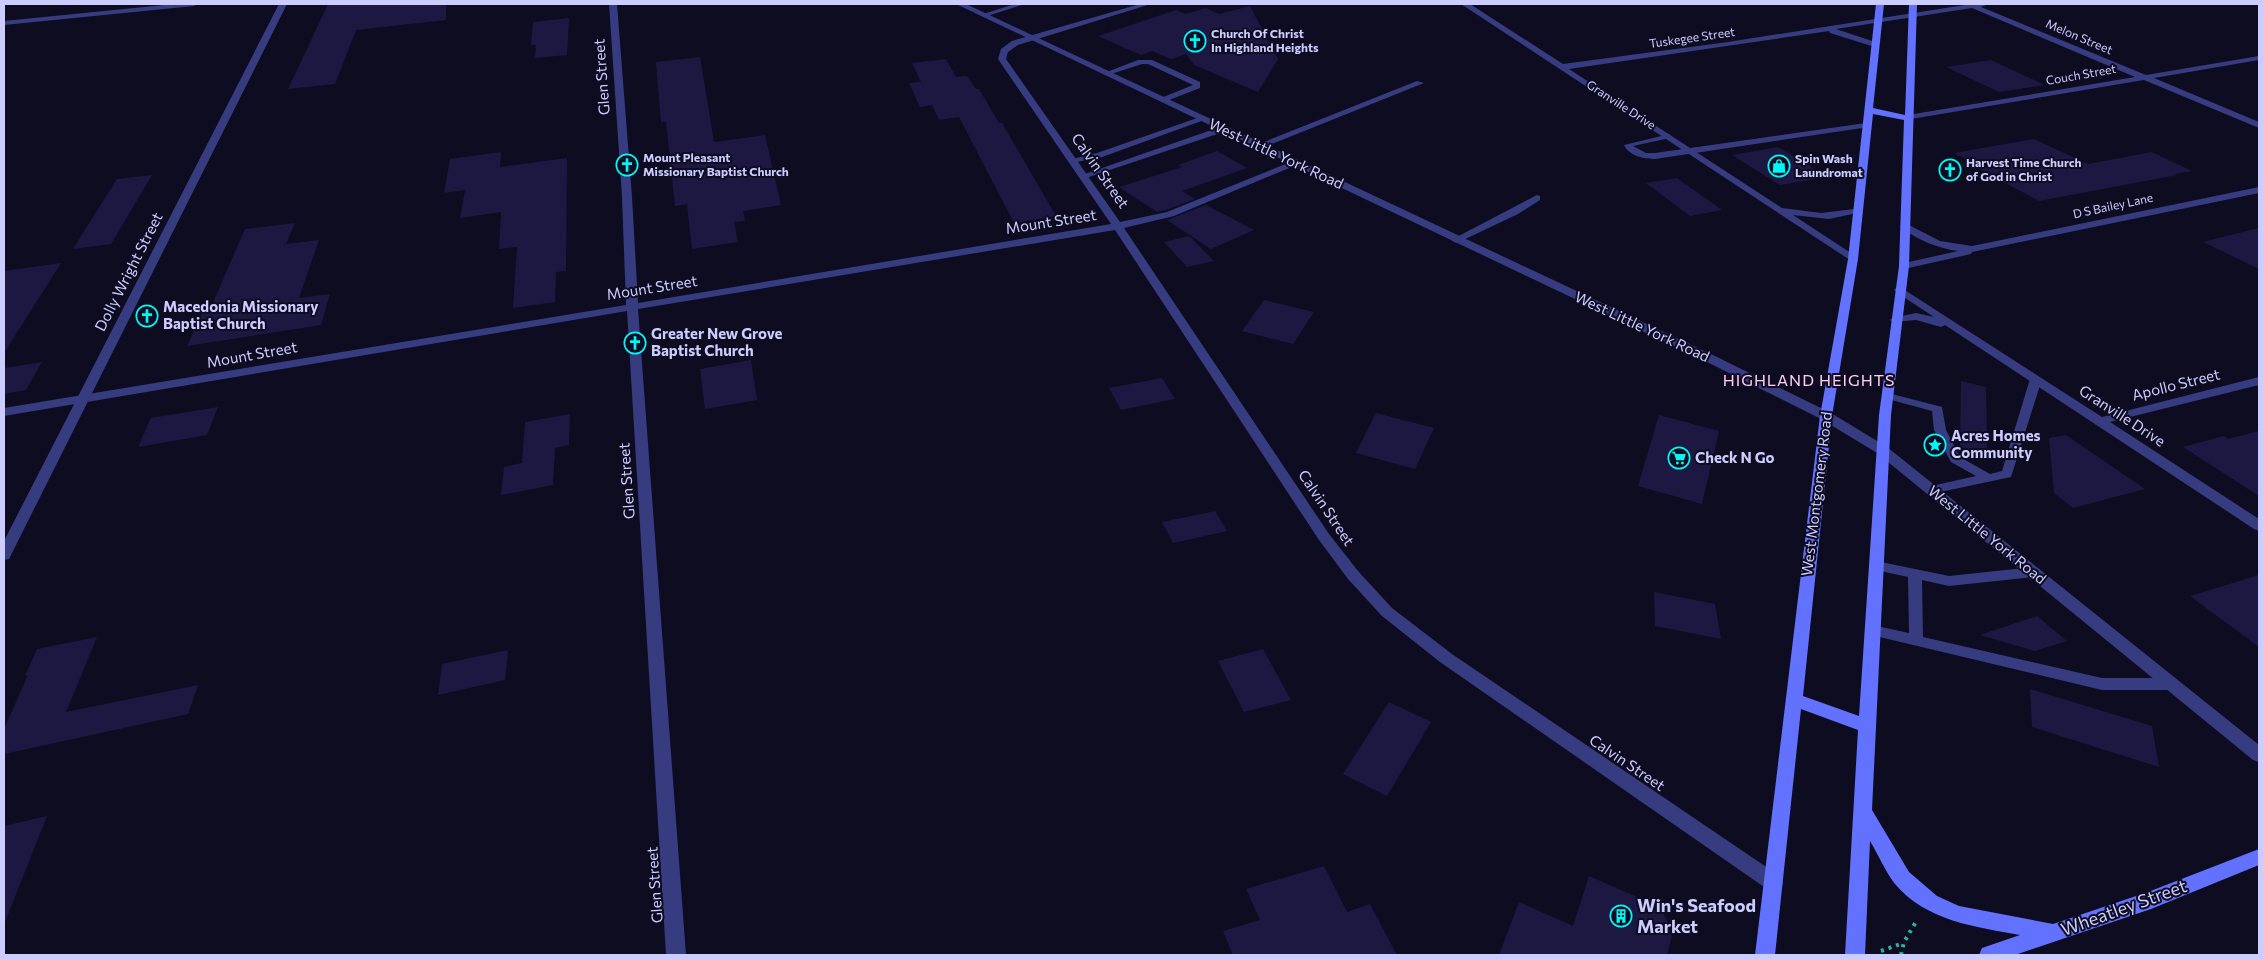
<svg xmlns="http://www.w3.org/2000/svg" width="2263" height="959" viewBox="0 0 2263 959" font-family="Commissioner,sans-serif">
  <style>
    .building { fill: #1c1842 }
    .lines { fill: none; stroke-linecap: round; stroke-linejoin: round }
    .path { stroke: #2bb49c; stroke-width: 4; stroke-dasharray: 3 5; stroke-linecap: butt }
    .service { fill: #373c81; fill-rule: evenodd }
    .minor { fill: #373c81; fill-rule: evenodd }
    .tertiary { fill: #373c81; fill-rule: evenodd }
    .secondary { fill: #6371ff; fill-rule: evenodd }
    .labels { text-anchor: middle; stroke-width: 4; stroke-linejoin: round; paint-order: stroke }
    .far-poi-label { font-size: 12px; font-weight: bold; fill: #ccf; stroke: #0e0c21; text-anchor: start }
    .far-street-label { font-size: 12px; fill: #ccf; stroke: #0e0c21 }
    .street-label { font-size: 15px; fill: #ccf; stroke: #0e0c21 }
    .poi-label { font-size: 15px; font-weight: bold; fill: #ccf; stroke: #0e0c21; text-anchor: start }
    .neighbourhood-label { font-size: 16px; letter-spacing: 1px; fill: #ffcef3; stroke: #0e0c21 }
    .near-poi-label { font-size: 18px; font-weight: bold; fill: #ccf; stroke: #0e0c21; text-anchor: start }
    .near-street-label { font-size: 18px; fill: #ccf; stroke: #0e0c21 }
  </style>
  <rect width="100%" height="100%" fill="#0e0c21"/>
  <g class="building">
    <path d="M328,4H446V20L356,30L335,84L288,89Z"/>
    <path d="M1250,6L1278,59L1258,92L1194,65L1186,54L1171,59L1152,51L1141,55L1098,36L1176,10L1185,14L1206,8L1219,14Z"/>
    <path d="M569,18L567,55L535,58L536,45H531L533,22Z"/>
    <path d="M700,57L714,142L765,135L781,205L743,211L745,221L734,222L738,242L692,249L687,204L675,206L666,122H661L656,62Z"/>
    <path d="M946,59L956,77L967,76L976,89H979L999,123H1002L1056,216L1014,223L959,117L939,120L932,105L920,107L909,83L921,82L912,63Z"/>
    <path d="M1991,60L2045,85L1999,92L1946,67Z"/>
    <path d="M2034,139L2088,164L2152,152L2192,171L2174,174L2177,175L2039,201L1964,161L1968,160L1954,153Z"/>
    <path d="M1778,147L1828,177L1780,185L1732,155Z"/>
    <path d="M1217,151L1247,168L1182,191L1195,199L1166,210L1157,212L1119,187L1182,167L1178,165Z"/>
    <path d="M501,152L500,167L567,158L566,271L556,272L555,302L513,308L517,247L499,249L501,212L460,218L465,190L444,193L450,159Z"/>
    <path d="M152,175L111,244L73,249L117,179Z"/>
    <path d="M1677,178L1722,210L1690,216L1646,183Z"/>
    <path d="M1206,205L1254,230L1211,249L1167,220Z"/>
    <path d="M295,223L286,244L319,240L299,298L330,294L321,325L187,346L202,313L209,312L245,229Z"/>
    <path d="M2259,228V269L2203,242Z"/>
    <path d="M1189,236L1214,261L1187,267L1164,242Z"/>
    <path d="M61,263L4,353V271Z"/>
    <path d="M1264,300L1314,312L1293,344L1242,331Z"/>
    <path d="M751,360L757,400L705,409L700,369Z"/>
    <path d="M42,362L26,390L4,394V368Z"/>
    <path d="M1162,378L1175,399L1121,410L1109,388Z"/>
    <path d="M1961,381L1986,387L1987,454L1960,447Z"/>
    <path d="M218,407L207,435L138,447L151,418Z"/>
    <path d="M1376,413L1434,428L1415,469L1356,453Z"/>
    <path d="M570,414L569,445L555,448L553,485L501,495L504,467L522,463L525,422Z"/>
    <path d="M1659,415L1719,431L1702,504L1638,486Z"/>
    <path d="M2259,431V496L2183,447L2224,436L2228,439Z"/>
    <path d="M2066,435L2145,489L2073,508L2054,493L2049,438Z"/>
    <path d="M1215,511L1227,531L1173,543L1162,522Z"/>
    <path d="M2259,575V647L2190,596Z"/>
    <path d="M1654,592L1715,604L1721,639L1655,626Z"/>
    <path d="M2037,616L2067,641L2035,651L1980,635Z"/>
    <path d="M97,637L66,712L198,685L188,714L4,754V729L28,675L25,676L37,649Z"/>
    <path d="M1263,649L1291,700L1244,712L1218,661Z"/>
    <path d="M508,650L505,680L438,695L442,664Z"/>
    <path d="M2030,689L2152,726L2159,767L2032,727Z"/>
    <path d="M1389,702L1431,722L1387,796L1343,774Z"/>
    <path d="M47,816L5,922H4V826Z"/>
    <path d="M1324,866L1347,912L1370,904L1397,955H1233L1223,931L1260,920L1246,889Z"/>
    <path d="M1589,876L1660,907L1673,932L1667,955H1499L1519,902L1573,926Z"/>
  </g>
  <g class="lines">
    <g class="path">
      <path d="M1881,951L1903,943"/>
      <path d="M1901,955L1904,942L1917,920"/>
    </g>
    <g class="service">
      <path d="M1015,4H1025L984,17L980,15Z"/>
      <path d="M1138,60H1152L1200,82V88L1164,102H1161V98L1193,85L1148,64H1142L1108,75L1104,73Z"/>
      <path d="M1200,117L1207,119L1102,157L1072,163L1068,160L1097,153Z"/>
      <path d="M1866,123H1869V127L1655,159C1644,159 1629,156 1624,145L1670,134V138L1633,146L1646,153H1655Z"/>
      <path d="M1223,126L1226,127V131L1086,178L1079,176Z"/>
      <path d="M1537,195L1540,196V200L1518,214L1459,242L1456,243L1451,240Z"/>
      <path d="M2036,376L2042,379L2011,477L1931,494L1927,493L1925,490L1927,487L1976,476L1951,462L1934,430L1932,411L1884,398L1882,396L1884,394L1888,393L1942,407L1946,430L1960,457L1990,474L2002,471L2030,379Z"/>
      <path d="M1876,561L1949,576L2034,567L2039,569L2041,572L2039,575L2034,577L1949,586L1922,580L1923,637L2102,678H2172L2177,680L2179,684L2177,688L2172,690H2102L1867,634L1865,630L1867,626L1872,625L1909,633L1908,577L1871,569L1869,566L1871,563Z"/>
    </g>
    <g class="minor">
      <path d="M174,4H198L194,6L4,25V21Z"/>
      <path d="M609,4H617L632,197L638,303L1111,224L998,59L1001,49L1012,41L1140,4H1151L1018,45L1008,52L1006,59L1120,222L1167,212L1293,161H1299L1301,163L1174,216L1124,228L1329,534L1358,571L1392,608L1452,654L1781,877L1783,883L1781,889L1774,891L1767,889L1440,662L1382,616L1348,579L1319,540L1115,230L638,309L686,955H666L627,311L4,416V408L626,305L622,197Z"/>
      <path d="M1461,4H1470L1563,64L1728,42L1971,4H1988L1981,7L2146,75L2259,56V60L2154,78L2259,122V128L2144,80L1905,120L1903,118L1908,115L2135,77L1972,8L1836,29L1878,43V47H1875L1830,33L1829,31L1569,69L1782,208L1821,213L1862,208V212L1829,219L1793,215L1857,257L1858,259L1857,261L1853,262Z"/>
      <path d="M1417,81L1424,83L1262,148H1256L1254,146Z"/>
      <path d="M2259,187V193L1972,252L1971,254L1904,269L1899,266L1900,264L1958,251C1936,248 1919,240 1901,228L1900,226L1905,223L1940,241L1972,246Z"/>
      <path d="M1900,287L2102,417L2259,377V385L2110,422L2259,519V531L2254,529L1945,325L1941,327L1916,320L1892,322L1890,320L1892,318L1916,313L1934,317L1896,292L1894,290L1896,288Z"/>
    </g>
    <g class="tertiary">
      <path d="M279,4H287L11,555L9,559L4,560V541Z"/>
      <path d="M956,4H966L1715,356L1831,413L1887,447L2259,745V762L2253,760L1877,453L1821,419L1707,362Z"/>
    </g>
    <path class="secondary" d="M1876,4H1884L1873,108L1905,115L1909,4H1917L1909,266L1891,415L1872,810L1909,872L1937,896L1959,906L2053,924L2148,892L2259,849V865L2151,909L2015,955H1979L1982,948L2020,935C1976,927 1926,921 1895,884C1885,871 1878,854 1870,841L1865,955H1845L1858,730L1801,709L1775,955H1755L1820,416L1848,259ZM1873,114L1904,120L1899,266L1879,415L1859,716L1803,696L1832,416L1858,259Z"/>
  </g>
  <defs>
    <g id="church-ring" transform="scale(1.125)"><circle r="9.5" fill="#0e0c21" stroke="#00f7f4" stroke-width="1.5"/><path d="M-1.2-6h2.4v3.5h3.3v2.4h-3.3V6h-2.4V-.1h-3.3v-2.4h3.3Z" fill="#00f7f4"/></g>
    <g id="shop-ring" transform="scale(1.125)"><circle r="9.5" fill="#0e0c21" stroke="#00f7f4" stroke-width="1.5"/><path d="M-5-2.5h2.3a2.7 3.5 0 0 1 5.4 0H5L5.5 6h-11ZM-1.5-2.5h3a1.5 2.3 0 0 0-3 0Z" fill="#00f7f4"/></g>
    <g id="sight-ring" transform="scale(1.125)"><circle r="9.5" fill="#0e0c21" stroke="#00f7f4" stroke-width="1.5"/><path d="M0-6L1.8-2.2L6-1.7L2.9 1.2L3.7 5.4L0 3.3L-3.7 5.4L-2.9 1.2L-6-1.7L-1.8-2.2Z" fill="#00f7f4"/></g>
    <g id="supermarket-ring" transform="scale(1.125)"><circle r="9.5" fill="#0e0c21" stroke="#00f7f4" stroke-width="1.5"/><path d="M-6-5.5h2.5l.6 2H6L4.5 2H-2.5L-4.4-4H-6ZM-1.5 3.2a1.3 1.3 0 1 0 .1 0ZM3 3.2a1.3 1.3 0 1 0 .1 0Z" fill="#00f7f4"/></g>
    <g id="building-ring" transform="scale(1.125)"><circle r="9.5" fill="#0e0c21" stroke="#00f7f4" stroke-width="1.5"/><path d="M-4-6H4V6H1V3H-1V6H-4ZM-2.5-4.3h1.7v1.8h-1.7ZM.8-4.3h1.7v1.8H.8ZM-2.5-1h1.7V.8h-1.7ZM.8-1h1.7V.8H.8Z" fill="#00f7f4"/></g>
  </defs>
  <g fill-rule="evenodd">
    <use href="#church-ring" x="1195" y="41"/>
    <use href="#church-ring" x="627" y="165"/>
    <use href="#shop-ring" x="1779" y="166"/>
    <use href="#church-ring" x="1950" y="170"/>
    <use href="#church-ring" x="147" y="316"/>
    <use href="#church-ring" x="635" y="343"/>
    <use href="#sight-ring" x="1935" y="445"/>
    <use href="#supermarket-ring" x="1679" y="458"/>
    <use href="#building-ring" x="1621" y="916"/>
  </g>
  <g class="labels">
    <g class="far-poi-label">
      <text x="1211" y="38">Church Of Christ<tspan x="1211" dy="14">In Highland Heights</tspan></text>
      <text x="643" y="162">Mount Pleasant<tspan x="643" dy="14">Missionary Baptist Church</tspan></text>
      <text x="1795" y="163">Spin Wash<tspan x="1795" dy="14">Laundromat</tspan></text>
      <text x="1966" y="167">Harvest Time Church<tspan x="1966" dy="14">of God in Christ</tspan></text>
    </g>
    <g class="far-street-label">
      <text transform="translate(2079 37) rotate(23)" y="4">Melon Street</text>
      <text transform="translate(1692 38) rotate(-8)" y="4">Tuskegee Street</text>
      <text transform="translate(2081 75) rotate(-10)" y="4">Couch Street</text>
      <text transform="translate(1621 105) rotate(33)" y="4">Granville Drive</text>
      <text transform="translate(2113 206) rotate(-12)" y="4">D S Bailey Lane</text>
    </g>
    <g class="street-label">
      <text transform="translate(602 77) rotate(-94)" y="5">Glen Street</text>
      <text transform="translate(1276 154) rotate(25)" y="5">West Little York Road</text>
      <text transform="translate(1100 171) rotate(55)" y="5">Calvin Street</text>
      <text transform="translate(1051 222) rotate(-9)" y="5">Mount Street</text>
      <text transform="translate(129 272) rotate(-63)" y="5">Dolly Wright Street</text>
      <text transform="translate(652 288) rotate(-9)" y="5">Mount Street</text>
      <text transform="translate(1642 327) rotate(25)" y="5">West Little York Road</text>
      <text transform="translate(252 355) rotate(-10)" y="5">Mount Street</text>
      <text transform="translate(2176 385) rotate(-14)" y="5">Apollo Street</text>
      <text transform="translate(2122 416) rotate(33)" y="5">Granville Drive</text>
      <text transform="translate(627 481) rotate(-94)" y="5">Glen Street</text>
      <text transform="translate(1817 494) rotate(-83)" y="5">West Montgomery Road</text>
      <text transform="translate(1326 508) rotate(56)" y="5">Calvin Street</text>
      <text transform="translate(1987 535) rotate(39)" y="5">West Little York Road</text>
      <text transform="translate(1627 763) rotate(34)" y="5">Calvin Street</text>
      <text transform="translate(655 885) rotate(-94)" y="5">Glen Street</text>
    </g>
    <g class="poi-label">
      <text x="163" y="312">Macedonia Missionary<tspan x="163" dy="17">Baptist Church</tspan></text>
      <text x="651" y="339">Greater New Grove<tspan x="651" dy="17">Baptist Church</tspan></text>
      <text x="1951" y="441">Acres Homes<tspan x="1951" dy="17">Community</tspan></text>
      <text x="1695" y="463">Check N Go</text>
    </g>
    <g class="neighbourhood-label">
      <text x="1809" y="386">HIGHLAND HEIGHTS</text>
    </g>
    <g class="near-poi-label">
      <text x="1637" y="912">Win's Seafood<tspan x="1637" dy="21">Market</tspan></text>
    </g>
    <g class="near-street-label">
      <text transform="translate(2124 908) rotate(-20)" y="6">Wheatley Street</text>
    </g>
  </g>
  <rect width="2263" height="959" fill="none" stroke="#ccccff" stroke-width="10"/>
</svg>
